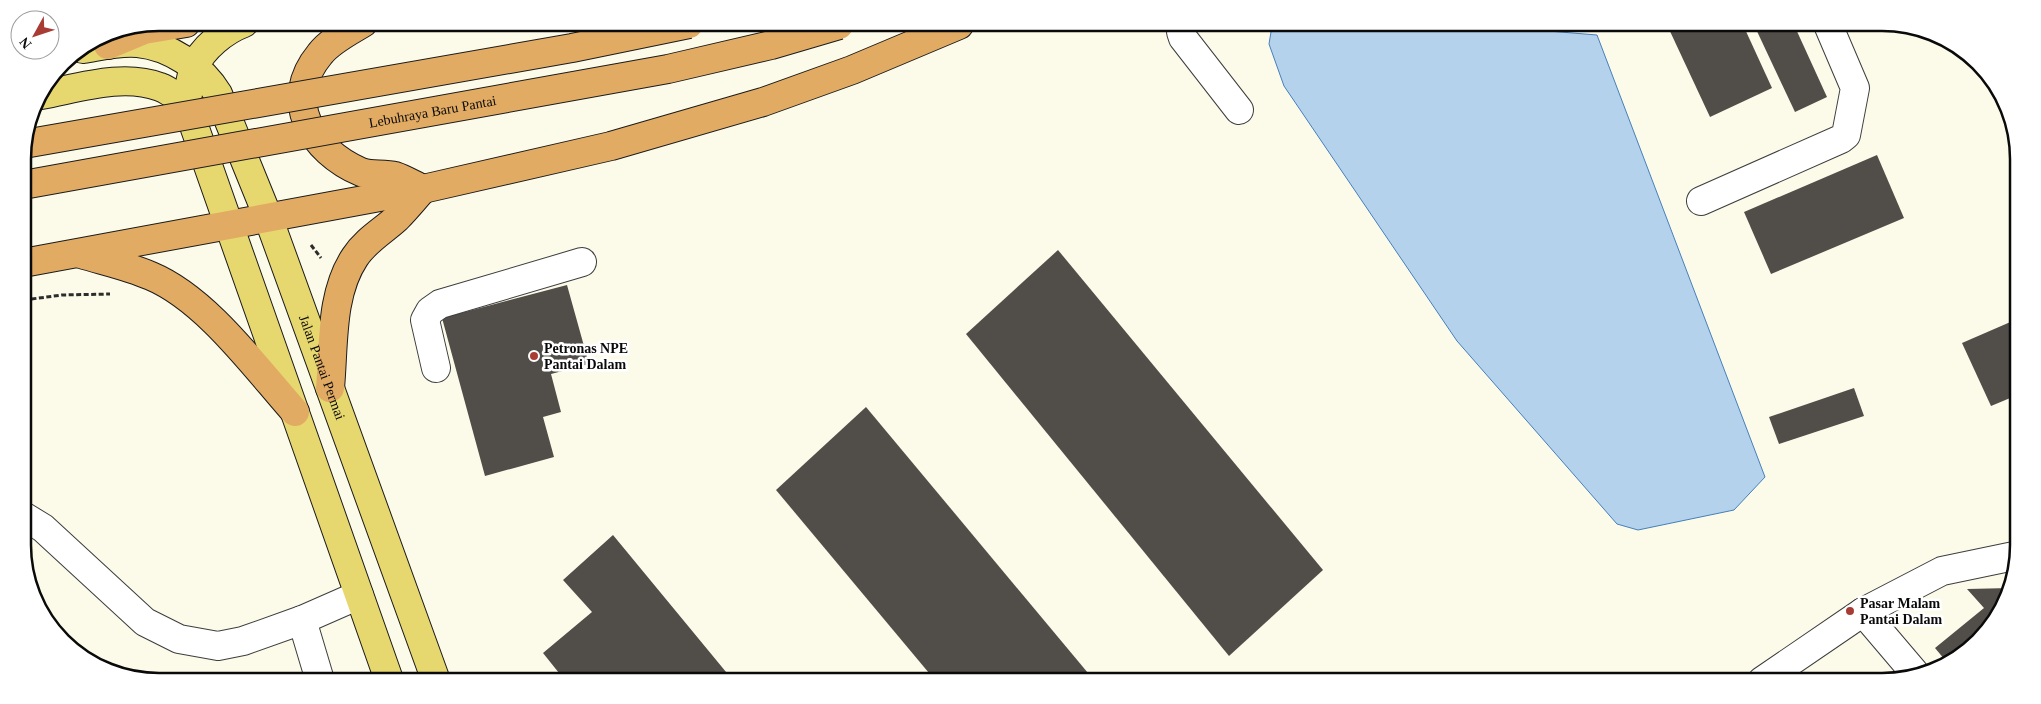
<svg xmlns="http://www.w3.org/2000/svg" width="2041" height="704" viewBox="0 0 2041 704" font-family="Georgia,serif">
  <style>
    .water { fill: #b5d2ed; stroke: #457fbb }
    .building { fill: #514d48 }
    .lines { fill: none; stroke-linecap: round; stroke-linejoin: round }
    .minor-casing { stroke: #3d3d3d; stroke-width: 30 }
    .major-casing { stroke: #1b1b1b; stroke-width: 30 }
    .highway-casing { stroke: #1b1b1b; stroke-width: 30 }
    .path { stroke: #2c2c2c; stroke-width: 3; stroke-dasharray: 5 2.5; stroke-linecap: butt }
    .minor { stroke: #fff; stroke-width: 28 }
    .major { stroke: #e7d76f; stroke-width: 28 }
    .highway { stroke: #e2ab63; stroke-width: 28 }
    .highway-bridge-casing { stroke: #1b1b1b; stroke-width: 30; stroke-linecap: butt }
    .highway-bridge { stroke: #e2ab63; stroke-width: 28 }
    .poi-dot { fill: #a83c35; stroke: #fff; stroke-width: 2 }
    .labels { text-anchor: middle; stroke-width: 5; stroke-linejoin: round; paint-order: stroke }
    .street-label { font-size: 14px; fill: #0a0a0a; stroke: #fff }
    .poi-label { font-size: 14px; font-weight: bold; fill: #0a0a0a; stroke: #fff; text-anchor: start }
    .rim { fill: none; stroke: #0a0a0a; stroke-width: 2.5 }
  </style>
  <rect width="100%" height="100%" fill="#fcfbea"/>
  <path class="water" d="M1272,26H1487L1597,35L1765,477L1734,510L1638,530L1617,524L1457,341L1284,86L1269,44Z"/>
  <g class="building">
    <path d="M1668,27H1744L1772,88L1710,117Z"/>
    <path d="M1755,27H1795L1827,97L1795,112Z"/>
    <path d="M1877,155L1904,218L1771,274L1744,212Z"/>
    <path d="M1058,250L1323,570L1229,656L966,334Z"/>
    <path d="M567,285L589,364L551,374L561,412L543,417L554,457L485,476L442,318Z"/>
    <path d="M2015,320V396L1991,406L1962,343Z"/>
    <path d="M1854,388L1864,416L1779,444L1769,417Z"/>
    <path d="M866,407L1093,679H934L776,490Z"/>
    <path d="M613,535L731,678H563L543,653L592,612L563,580Z"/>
    <path d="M2010,588L1995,621L1965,653L1945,660L1935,648L1984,608L1967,589Z"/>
  </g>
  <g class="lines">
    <g class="minor-casing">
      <g id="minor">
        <path d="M1182,25L1181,32L1183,38L1239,110"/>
        <path d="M1701,201L1841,139L1846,135L1855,88L1829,27"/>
        <path d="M436,368L425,320L430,311L440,304L582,262"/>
        <path d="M25,517L43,528L145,622L179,639L218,646L243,641L302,620L359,595"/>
        <path d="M1863,612L1914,672"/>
        <path d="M302,620L319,677"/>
        <path d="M1762,681L1863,612L1942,571L2014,556"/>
      </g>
    </g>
    <g class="major-casing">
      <g id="major">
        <path d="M244,23C225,30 202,48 194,68C190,78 189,92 186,103L388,677"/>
        <path id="s1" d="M83,49C101,46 120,41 138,43C169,46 202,67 218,94L268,217L435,678"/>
        <path d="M41,95C79,88 123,73 160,87C169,90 178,98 186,103"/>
      </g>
    </g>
    <g class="highway-casing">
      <g id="highway">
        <path d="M363,23C348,32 330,41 320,54C281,101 312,151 361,172C371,176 384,173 395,176C404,179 414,185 423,189"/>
        <path d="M108,45L144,30L186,23"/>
        <path d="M81,254C104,261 128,266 151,276C206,299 255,367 295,412"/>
        <path d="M23,263L423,189L611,146L763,102L852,70L959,25"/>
        <path d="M330,388C334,346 330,294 355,257C366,240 383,231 397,218C406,209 414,199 423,189"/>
      </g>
    </g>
    <g class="path">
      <path d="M311,245L321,258"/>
      <path d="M24,300L62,295L110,294"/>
    </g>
    <use href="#minor" class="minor"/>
    <use href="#major" class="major"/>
    <use href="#highway" class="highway"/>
    <g class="highway-bridge-casing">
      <g id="highway-bridge">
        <path d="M24,144L572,48L689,24"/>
        <path id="s2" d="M23,185L668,69L771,45L839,25"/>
      </g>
    </g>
    <use href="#highway-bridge" class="highway-bridge"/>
  </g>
  <g class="poi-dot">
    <circle cx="534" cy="356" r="5"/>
    <circle cx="1850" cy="611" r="5"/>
  </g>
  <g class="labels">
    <g class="street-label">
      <text dy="5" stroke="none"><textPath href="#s2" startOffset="416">Lebuhraya Baru Pantai</textPath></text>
      <text dy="5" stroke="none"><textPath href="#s1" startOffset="446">Jalan Pantai Permai</textPath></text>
    </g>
    <g class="poi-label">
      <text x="544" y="353">Petronas NPE<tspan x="544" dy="16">Pantai Dalam</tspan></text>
      <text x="1860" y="608">Pasar Malam<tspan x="1860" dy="16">Pantai Dalam</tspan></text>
    </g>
  </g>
  <path d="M0 0H2041V704H0ZM159 31H1882A128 128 0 0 1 2010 159V545A128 128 0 0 1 1882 673H159A128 128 0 0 1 31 545V159A128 128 0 0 1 159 31Z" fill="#fff" fill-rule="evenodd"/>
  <path class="rim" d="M159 31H1882A128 128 0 0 1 2010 159V545A128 128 0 0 1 1882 673H159A128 128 0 0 1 31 545V159A128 128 0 0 1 159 31Z"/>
  <g transform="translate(35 35) rotate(230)"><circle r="24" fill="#ffffff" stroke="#9d9d9d"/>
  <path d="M0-4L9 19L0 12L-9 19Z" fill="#a83c35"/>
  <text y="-8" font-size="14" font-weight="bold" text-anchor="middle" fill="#0a0a0a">N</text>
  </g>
</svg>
